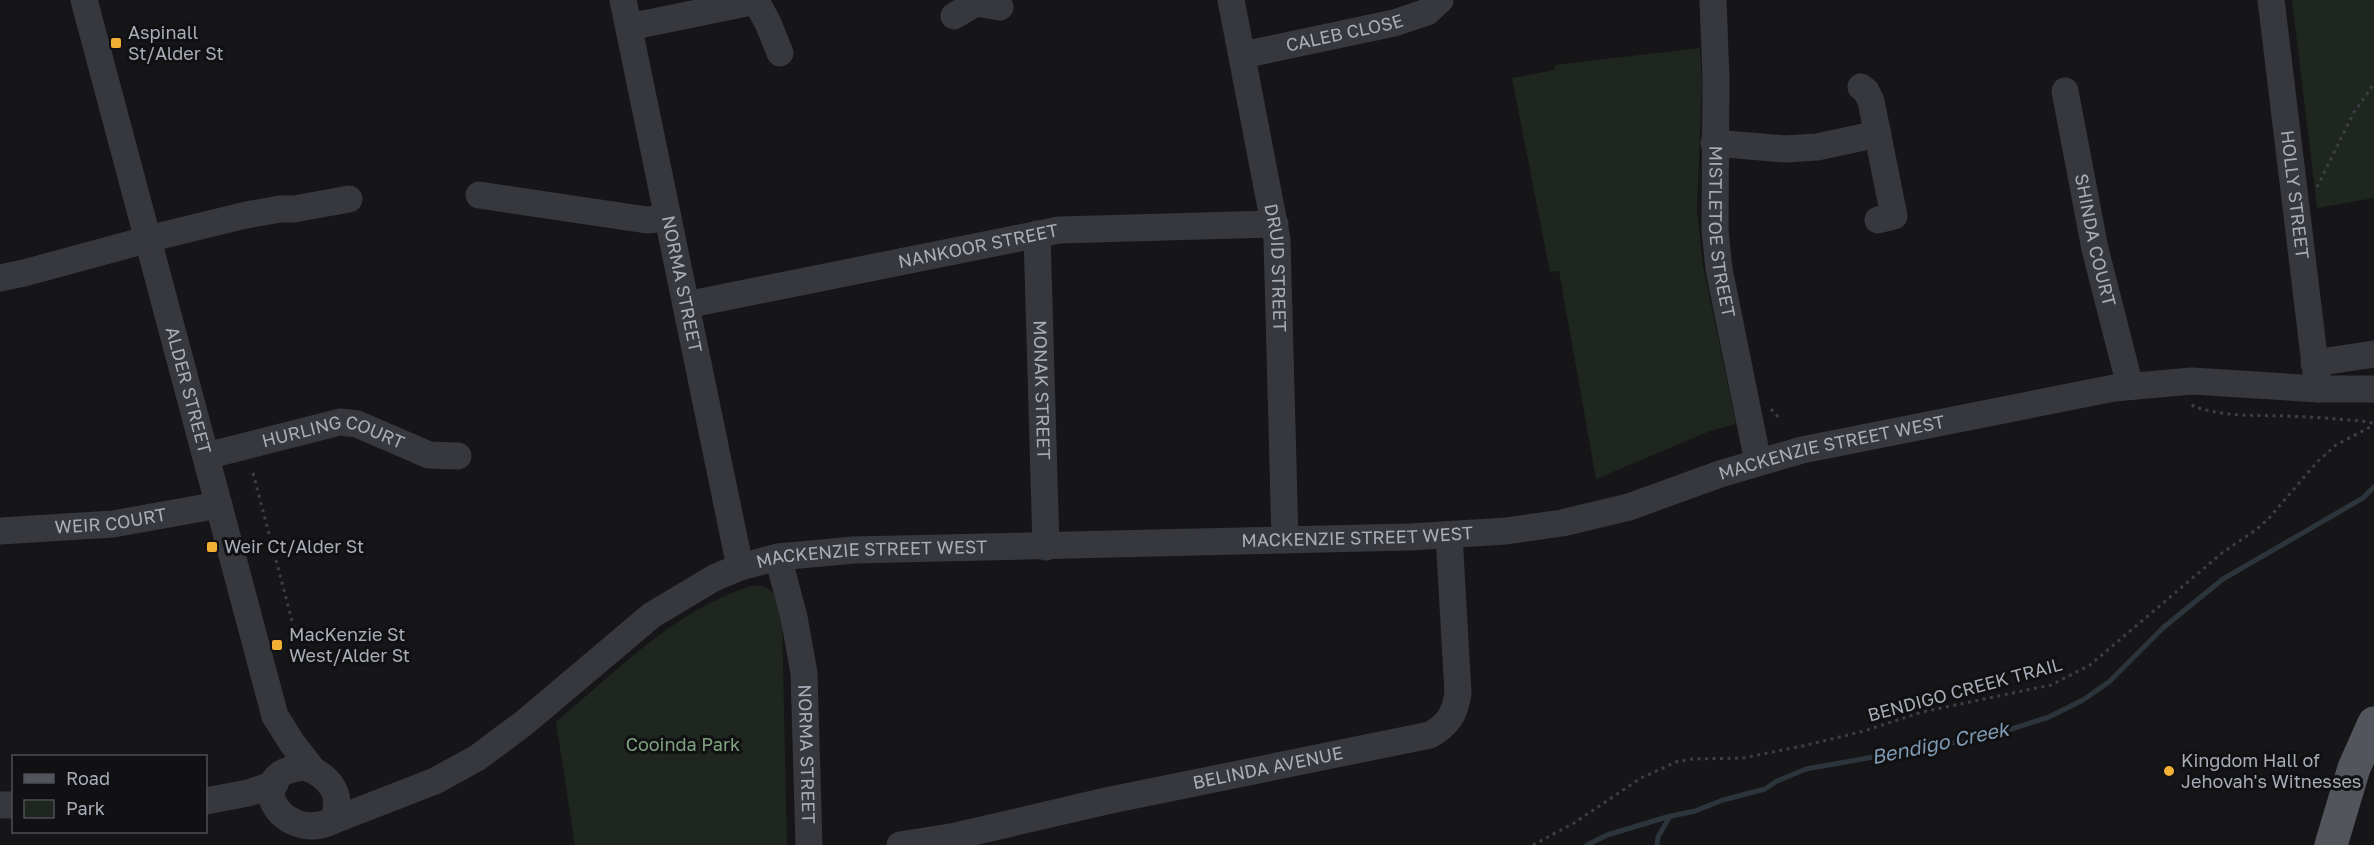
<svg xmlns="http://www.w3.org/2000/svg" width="2374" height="845" viewBox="0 0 2374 845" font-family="'Golos Text',sans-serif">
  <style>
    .green { fill: #1e261f }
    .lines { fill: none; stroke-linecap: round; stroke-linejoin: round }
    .stream { stroke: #2c353c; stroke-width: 5 }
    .path { stroke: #3d3f44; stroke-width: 3; stroke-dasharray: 3 4.5; stroke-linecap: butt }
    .minor { stroke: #37383d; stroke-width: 27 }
    .major { stroke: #53555c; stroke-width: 33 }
    .poi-dot { fill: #f2b134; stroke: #111113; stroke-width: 2 }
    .labels { text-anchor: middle; stroke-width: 6; stroke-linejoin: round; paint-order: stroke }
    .street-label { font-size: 18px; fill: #a8adb8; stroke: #111113 }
    .poi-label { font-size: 18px; fill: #a8adb8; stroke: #111113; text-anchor: start }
    .park-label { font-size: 18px; fill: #7fa381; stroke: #111113 }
    .water-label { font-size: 20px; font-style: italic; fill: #7f9bb3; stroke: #111113 }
  </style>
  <rect width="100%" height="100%" fill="#161618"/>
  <g class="green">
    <path d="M2292,0H2374V198L2317,208Z"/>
    <path d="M1700,48L1702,82L1697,211L1703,265L1736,424L1710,431L1596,479L1559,271L1550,272L1512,78L1555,70L1554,65Z"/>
    <path d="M751,586H763L773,592L782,617L787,845H575L556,722C618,670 673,611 751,586Z"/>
  </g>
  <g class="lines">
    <g class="stream">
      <path d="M1587,845L1607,835L1667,817L1695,811L1723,800L1765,789L1777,781L1806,769L1986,737L2049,717L2083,700L2110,681L2164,627L2223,579L2363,498L2374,487"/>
      <path d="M1657,845L1658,837L1670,816"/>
    </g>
    <g class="path">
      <path d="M2317,187L2354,112L2374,84"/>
      <path d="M2193,404V406C2223,417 2253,415 2285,416C2313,417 2341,419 2369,422L2374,424"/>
      <path d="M1771,409L1778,417"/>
      <path d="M253,473L296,636"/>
      <path d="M1533,845L1574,823L1641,778L1676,762L1692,759L1743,758L1807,745L1864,731L1922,712L2051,685L2090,665L2222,553L2257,529L2270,517L2317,462L2336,445L2374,425"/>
    </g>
    <g class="minor">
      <path id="s1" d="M84,0L275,716L292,743L313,770"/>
      <path id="s2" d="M623,0L740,567"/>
      <path id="s3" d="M1231,0L1277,239L1285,540"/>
      <path id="s4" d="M1713,0L1716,78L1715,230L1719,269L1758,462"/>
      <path id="s5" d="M2271,0L2318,389"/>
      <path d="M954,16L976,3L1000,7"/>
      <path d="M629,27L756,1L768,23L780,53"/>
      <path id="s6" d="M1243,55L1394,23L1427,12L1440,0"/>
      <path d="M1861,87L1866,91L1871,101L1894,216L1878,220"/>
      <path id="s7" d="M2065,91L2095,249L2130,386"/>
      <path d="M1714,143L1785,149L1817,147L1878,134"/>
      <path d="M479,195L647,220L668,218"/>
      <path id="s8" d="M1037,234L1046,547"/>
      <path d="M0,278L24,273L164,235L246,215L280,209H294L349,199"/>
      <path id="s9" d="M686,305L1059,230L1275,224"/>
      <path d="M2314,363L2374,354"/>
      <path id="s10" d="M206,456L340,422L357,424L429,455L458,456"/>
      <path id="s11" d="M0,531L113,524L219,505"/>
      <path id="s12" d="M778,557L794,617L804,673L809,845"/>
      <path d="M305,767C330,776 345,796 332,821C282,845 238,772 305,767Z"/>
      <path d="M206,801L248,793L275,784"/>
      <path d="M0,805H14"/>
      <path id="s13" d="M332,821L435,781L477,758L524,723L652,615L714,578L740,567L778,557L854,550L1410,537L1506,531L1562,523L1629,507L1720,474L1802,450L2114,388L2192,381L2318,389H2374"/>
      <path id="s14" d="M900,845L956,836L1106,801L1430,735C1448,725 1455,714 1458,693L1449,535"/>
    </g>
    <path class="major" d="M2331,845L2354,768L2374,723"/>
  </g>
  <g class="poi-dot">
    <rect x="110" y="37" width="12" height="12" rx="3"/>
    <rect x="206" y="541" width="12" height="12" rx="3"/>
    <rect x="271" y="639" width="12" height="12" rx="3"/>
    <circle cx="2169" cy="771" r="6"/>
  </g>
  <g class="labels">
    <g class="street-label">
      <text dy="6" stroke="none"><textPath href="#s6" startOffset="104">CALEB CLOSE</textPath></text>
      <text dy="6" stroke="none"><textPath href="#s5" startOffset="196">HOLLY STREET</textPath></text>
      <text dy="6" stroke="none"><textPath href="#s4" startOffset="232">MISTLETOE STREET</textPath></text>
      <text dy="6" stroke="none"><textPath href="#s7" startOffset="152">SHINDA COURT</textPath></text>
      <text dy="6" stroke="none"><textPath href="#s9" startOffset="298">NANKOOR STREET</textPath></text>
      <text dy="6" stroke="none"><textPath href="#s3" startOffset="272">DRUID STREET</textPath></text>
      <text dy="6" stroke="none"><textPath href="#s2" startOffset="290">NORMA STREET</textPath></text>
      <text dy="6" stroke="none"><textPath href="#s1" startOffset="404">ALDER STREET</textPath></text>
      <text dy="6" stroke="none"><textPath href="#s8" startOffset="156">MONAK STREET</textPath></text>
      <text dy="6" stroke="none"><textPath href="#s10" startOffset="132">HURLING COURT</textPath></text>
      <text dy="6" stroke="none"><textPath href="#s13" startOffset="1590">MACKENZIE STREET WEST</textPath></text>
      <text dy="6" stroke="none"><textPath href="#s11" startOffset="111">WEIR COURT</textPath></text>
      <text dy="6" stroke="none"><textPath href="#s13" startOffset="1104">MACKENZIE STREET WEST</textPath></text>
      <text dy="6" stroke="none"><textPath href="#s13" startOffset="618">MACKENZIE STREET WEST</textPath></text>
      <text transform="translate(1965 690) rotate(-15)" y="6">BENDIGO CREEK TRAIL</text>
      <text dy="6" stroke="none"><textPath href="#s12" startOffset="200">NORMA STREET</textPath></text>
      <text dy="6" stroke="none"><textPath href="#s14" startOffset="376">BELINDA AVENUE</textPath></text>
    </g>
    <g class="poi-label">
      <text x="128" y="39">Aspinall<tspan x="128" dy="21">St/Alder St</tspan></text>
      <text x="224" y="553">Weir Ct/Alder St</text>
      <text x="289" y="641">MacKenzie St<tspan x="289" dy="21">West/Alder St</tspan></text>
      <text x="2181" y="767">Kingdom Hall of<tspan x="2181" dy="21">Jehovah's Witnesses</tspan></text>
    </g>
    <g class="park-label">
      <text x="683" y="751">Cooinda Park</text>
    </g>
    <g class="water-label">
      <text transform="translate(1940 743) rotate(-12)" y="7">Bendigo Creek</text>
    </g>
  </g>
  <rect x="12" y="755" width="195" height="78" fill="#111113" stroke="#4d4f55" stroke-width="1.5"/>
  <rect x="24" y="774" width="30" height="9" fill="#53555c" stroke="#4d4f55" stroke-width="1.5"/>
  <text x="66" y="785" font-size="18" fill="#a8adb8">Road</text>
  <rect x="24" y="800" width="30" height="18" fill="#1e261f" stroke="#4d4f55" stroke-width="1.5"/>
  <text x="66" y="815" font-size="18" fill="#a8adb8">Park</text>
</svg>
